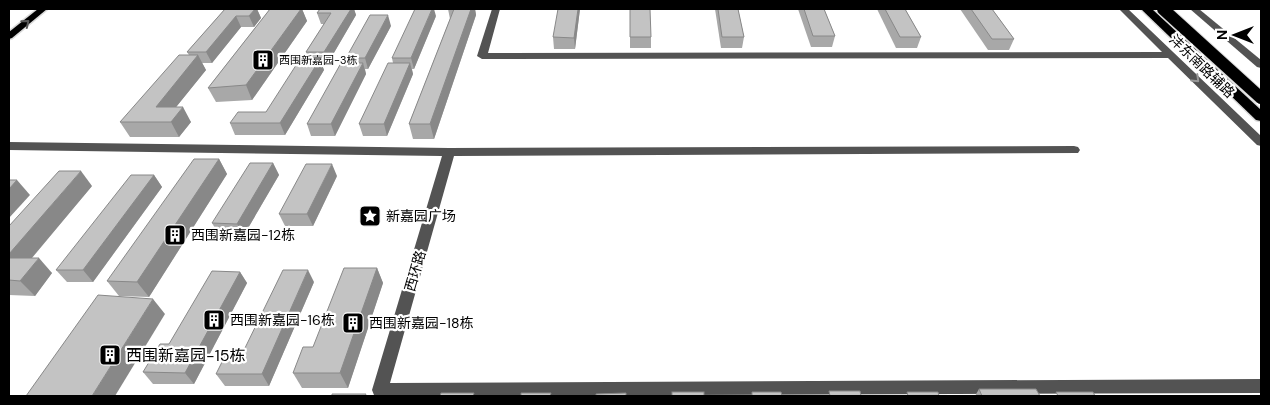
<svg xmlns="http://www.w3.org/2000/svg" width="1270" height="405" viewBox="0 0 1270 405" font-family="'DM Sans','Noto Sans SC',sans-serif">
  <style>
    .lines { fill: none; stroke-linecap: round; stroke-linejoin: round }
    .major-casing { stroke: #dbdbdb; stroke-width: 3 }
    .highway-casing { stroke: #dbdbdb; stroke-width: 3 }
    .minor { fill: #535353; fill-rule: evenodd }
    .major { fill: #000; fill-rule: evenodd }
    .highway { fill: #000; fill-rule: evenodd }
    .highway-bridge-casing { stroke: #dbdbdb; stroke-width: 14; stroke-linecap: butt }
    .highway-bridge { stroke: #000; stroke-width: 12 }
    .wall { fill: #a8a8a8 }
    .shaded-wall { fill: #888 }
    .building { fill: #c3c3c3; stroke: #888 }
    .oneway { stroke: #595959 }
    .oneway2 { stroke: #989898 }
    .labels { text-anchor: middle; stroke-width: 4.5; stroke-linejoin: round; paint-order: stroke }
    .far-poi-label { font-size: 11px; fill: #000; stroke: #fff; text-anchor: start }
    .street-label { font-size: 14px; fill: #000; stroke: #fff }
    .poi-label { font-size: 14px; fill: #000; stroke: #fff; text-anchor: start }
    .near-poi-label { font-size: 16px; fill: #000; stroke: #fff; text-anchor: start }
  </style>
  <rect width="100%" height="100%" fill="#fff"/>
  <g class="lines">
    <g class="major-casing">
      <path id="major" d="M38,9H47L12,38L9,39V32Z"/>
    </g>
    <g class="highway-casing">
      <path id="highway" d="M1141,9H1152L1261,110V121L1256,120Z"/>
    </g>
    <g class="minor">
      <path d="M492,9H500L488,53L1162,52L1119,9H1128L1261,136V146L1257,145L1168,58L482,59L477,56Z"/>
      <path d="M1190,9H1199L1261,60V68L1257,67Z"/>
      <path d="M9,142L449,148L1074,146L1078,147L1080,150L1078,153L454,156L390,383L1261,379V393L378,396L374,395L372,390L442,156L9,150Z"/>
    </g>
    <use href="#major" class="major"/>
    <use href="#highway" class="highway"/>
    <g class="highway-bridge-casing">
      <path id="highway-bridge" d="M1163,9L1261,98"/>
    </g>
    <use href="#highway-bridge" class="highway-bridge"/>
  </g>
  <g class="wall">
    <path d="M225,9H257L261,18L254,27H241L212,63H202L206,70L176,107L191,122L179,137H130L120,122L189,55L187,52Z"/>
    <path d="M270,9H302L307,21L252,100L216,102L208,88Z"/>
    <path d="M320,9H354L356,15L328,63H321L324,70L285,135H235L230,123L266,112L309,59L306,52L324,24H321L317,13Z"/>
    <path d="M448,9H475L476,15L434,139H413L409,124L450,19Z"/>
    <path d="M580,9L575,49H554L553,37Z"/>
    <path d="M630,9L651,37V48H630Z"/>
    <path d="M715,9H738L744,37L742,48H721Z"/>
    <path d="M798,9H824L835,36L832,47H811Z"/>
    <path d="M877,9H905L921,37L917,48H896Z"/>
    <path d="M960,9H992L1014,39L1009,50H988Z"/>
    <path d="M436,16L414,69H412L413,74L387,136H363L359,124L393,63L392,58Z"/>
    <path d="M391,26L368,69H365L366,74L335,136H311L307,124L347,63L346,58Z"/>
    <path d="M219,159L227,174L149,297L119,296L107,281Z"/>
    <path d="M273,163L279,175L244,235H219L212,223Z"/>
    <path d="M154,175L162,187L93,282H67L56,270Z"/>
    <path d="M337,176L313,226H285L279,214Z"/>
    <path d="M92,186L32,258L52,273L35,296L9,295V226Z"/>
    <path d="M377,268L383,283L348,388H302L293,373Z"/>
    <path d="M240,272L247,283L194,384H153L143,372Z"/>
    <path d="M314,282L269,386H225L216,374L244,350Z"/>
    <path d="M979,389L1040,396H975Z"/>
  </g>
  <g class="shaded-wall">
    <path d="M255,9H257L261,18L254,27L249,16Z"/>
    <path d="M301,9H302L307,21L252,100L246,85Z"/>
    <path d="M351,9H354L356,15L328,63L324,52Z"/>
    <path d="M432,9H434L436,16L414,69L411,58Z"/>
    <path d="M471,9H475L476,15L434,139L430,124Z"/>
    <path d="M578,9H580L575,49L574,38Z"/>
    <path d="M388,15L391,26L368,69L365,58Z"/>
    <path d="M236,16L241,27L212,63L206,52Z"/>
    <path d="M198,55L206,70L164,122L156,107Z"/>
    <path d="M320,59L324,70L285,135L280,123Z"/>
    <path d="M363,63L366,74L335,136L331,124Z"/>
    <path d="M410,63L413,74L387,136L384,124Z"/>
    <path d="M183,107L191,122L179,137L171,122Z"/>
    <path d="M219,159L227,174L149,297L137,282Z"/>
    <path d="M273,163L279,175L244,235L237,224Z"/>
    <path d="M332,164L337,176L313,226L307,214Z"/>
    <path d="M81,171L92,186L19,273L9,262V254Z"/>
    <path d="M154,175L162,187L93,282L83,270Z"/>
    <path d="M17,180L30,195L9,218V183Z"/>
    <path d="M39,258L52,273L35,296L20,281Z"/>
    <path d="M377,268L383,283L348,388L340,373Z"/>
    <path d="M308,270L314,282L269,386L262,374Z"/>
    <path d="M240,272L247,283L194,384L185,373Z"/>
    <path d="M153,299L165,314L115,396H92Z"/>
  </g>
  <g class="building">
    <path d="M225,9H255L249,16H236L206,52H187Z"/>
    <path d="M270,9H301L246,85L208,88Z"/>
    <path d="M320,9H351L324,52H306L331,13H317Z"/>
    <path d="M415,9H432L411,58H392Z"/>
    <path d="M448,9H471L430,124H409L454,9Z"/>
    <path d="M558,9H578L574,38L553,37Z"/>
    <path d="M630,9H650L651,37H630Z"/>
    <path d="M718,9H738L744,37H722Z"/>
    <path d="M804,9H824L835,36H813Z"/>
    <path d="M885,9H905L921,37H900Z"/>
    <path d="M971,9H992L1014,39H992Z"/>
    <path d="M370,15H388L365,58H346Z"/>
    <path d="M179,55H198L156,107H183L171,122H120Z"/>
    <path d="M300,59H320L280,123H230L238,112H266Z"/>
    <path d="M341,63H363L331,124H307Z"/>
    <path d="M388,63H410L384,124H359Z"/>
    <path d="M194,159H219L137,282L107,281Z"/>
    <path d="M250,163H273L237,224L212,223Z"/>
    <path d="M306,164H332L307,214H279Z"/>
    <path d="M59,171H81L9,254V226Z"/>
    <path d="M131,175H154L83,270H56Z"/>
    <path d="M9,180H17L9,189Z"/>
    <path d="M9,258H39L20,281L9,280Z"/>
    <path d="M344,268H377L340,373H293L303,347H313Z"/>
    <path d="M283,270H308L262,374H216L228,350H244Z"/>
    <path d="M212,271L240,272L185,373L143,372L160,344H169Z"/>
    <path d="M98,295L153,299L92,396H26Z"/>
    <path d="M979,389H1036L1040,396H982Z"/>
    <path d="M829,391H860L861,396H830Z"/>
    <rect x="672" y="392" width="32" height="4"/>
    <path d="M752,392H781L782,396H752Z"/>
    <path d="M907,392H938L939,396H908Z"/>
    <path d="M1056,392H1093L1095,396H1058Z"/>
    <path d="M441,393H474L473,396H440Z"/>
    <path d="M521,393H551L550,396H521Z"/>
    <path d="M626,393V396H596V394Z"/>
    <path d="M332,394H366L365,396H332Z"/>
  </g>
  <defs><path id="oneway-chevron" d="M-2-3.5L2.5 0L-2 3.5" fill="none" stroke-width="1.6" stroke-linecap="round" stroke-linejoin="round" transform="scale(1.25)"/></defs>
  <use class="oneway" href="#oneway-chevron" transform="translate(26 23) rotate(-39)"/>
  <use class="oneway2" href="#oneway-chevron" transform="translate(1196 79) rotate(44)"/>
  <defs>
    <g id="building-square" transform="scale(1.125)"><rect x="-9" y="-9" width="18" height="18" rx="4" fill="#000" stroke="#fff"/><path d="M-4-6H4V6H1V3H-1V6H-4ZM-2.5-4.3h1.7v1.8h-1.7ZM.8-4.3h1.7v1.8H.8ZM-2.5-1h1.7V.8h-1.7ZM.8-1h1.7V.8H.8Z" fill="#fff"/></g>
    <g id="sight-square" transform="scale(1.125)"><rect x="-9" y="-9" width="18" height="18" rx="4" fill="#000" stroke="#fff"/><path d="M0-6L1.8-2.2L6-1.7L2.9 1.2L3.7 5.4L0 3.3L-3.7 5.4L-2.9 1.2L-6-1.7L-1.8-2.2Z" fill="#fff"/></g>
  </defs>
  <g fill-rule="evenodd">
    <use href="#building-square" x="263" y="60"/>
    <use href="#sight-square" x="370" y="216"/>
    <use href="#building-square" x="175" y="235"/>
    <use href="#building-square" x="214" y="320"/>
    <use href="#building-square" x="353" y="323"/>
    <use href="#building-square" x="110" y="355"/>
  </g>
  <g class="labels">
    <g class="far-poi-label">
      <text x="279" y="64">西围新嘉园-3栋</text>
    </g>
    <g class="street-label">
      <text transform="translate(1202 66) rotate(44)" y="5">沣东南路辅路</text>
      <text transform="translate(415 271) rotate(-74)" y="5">西环路</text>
    </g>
    <g class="poi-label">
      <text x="386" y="221">新嘉园广场</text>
      <text x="191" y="240">西围新嘉园-12栋</text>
      <text x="230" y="325">西围新嘉园-16栋</text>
      <text x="369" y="328">西围新嘉园-18栋</text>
    </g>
    <g class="near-poi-label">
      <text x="126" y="361">西围新嘉园-15栋</text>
    </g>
  </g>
  <rect width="1270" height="405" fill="none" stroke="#000000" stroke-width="20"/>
  <g transform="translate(1235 35) rotate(270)" stroke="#ffffff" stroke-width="4" paint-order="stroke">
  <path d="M0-4L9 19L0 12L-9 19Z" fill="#000000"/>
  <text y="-8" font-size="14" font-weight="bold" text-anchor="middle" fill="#000000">N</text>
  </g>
</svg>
